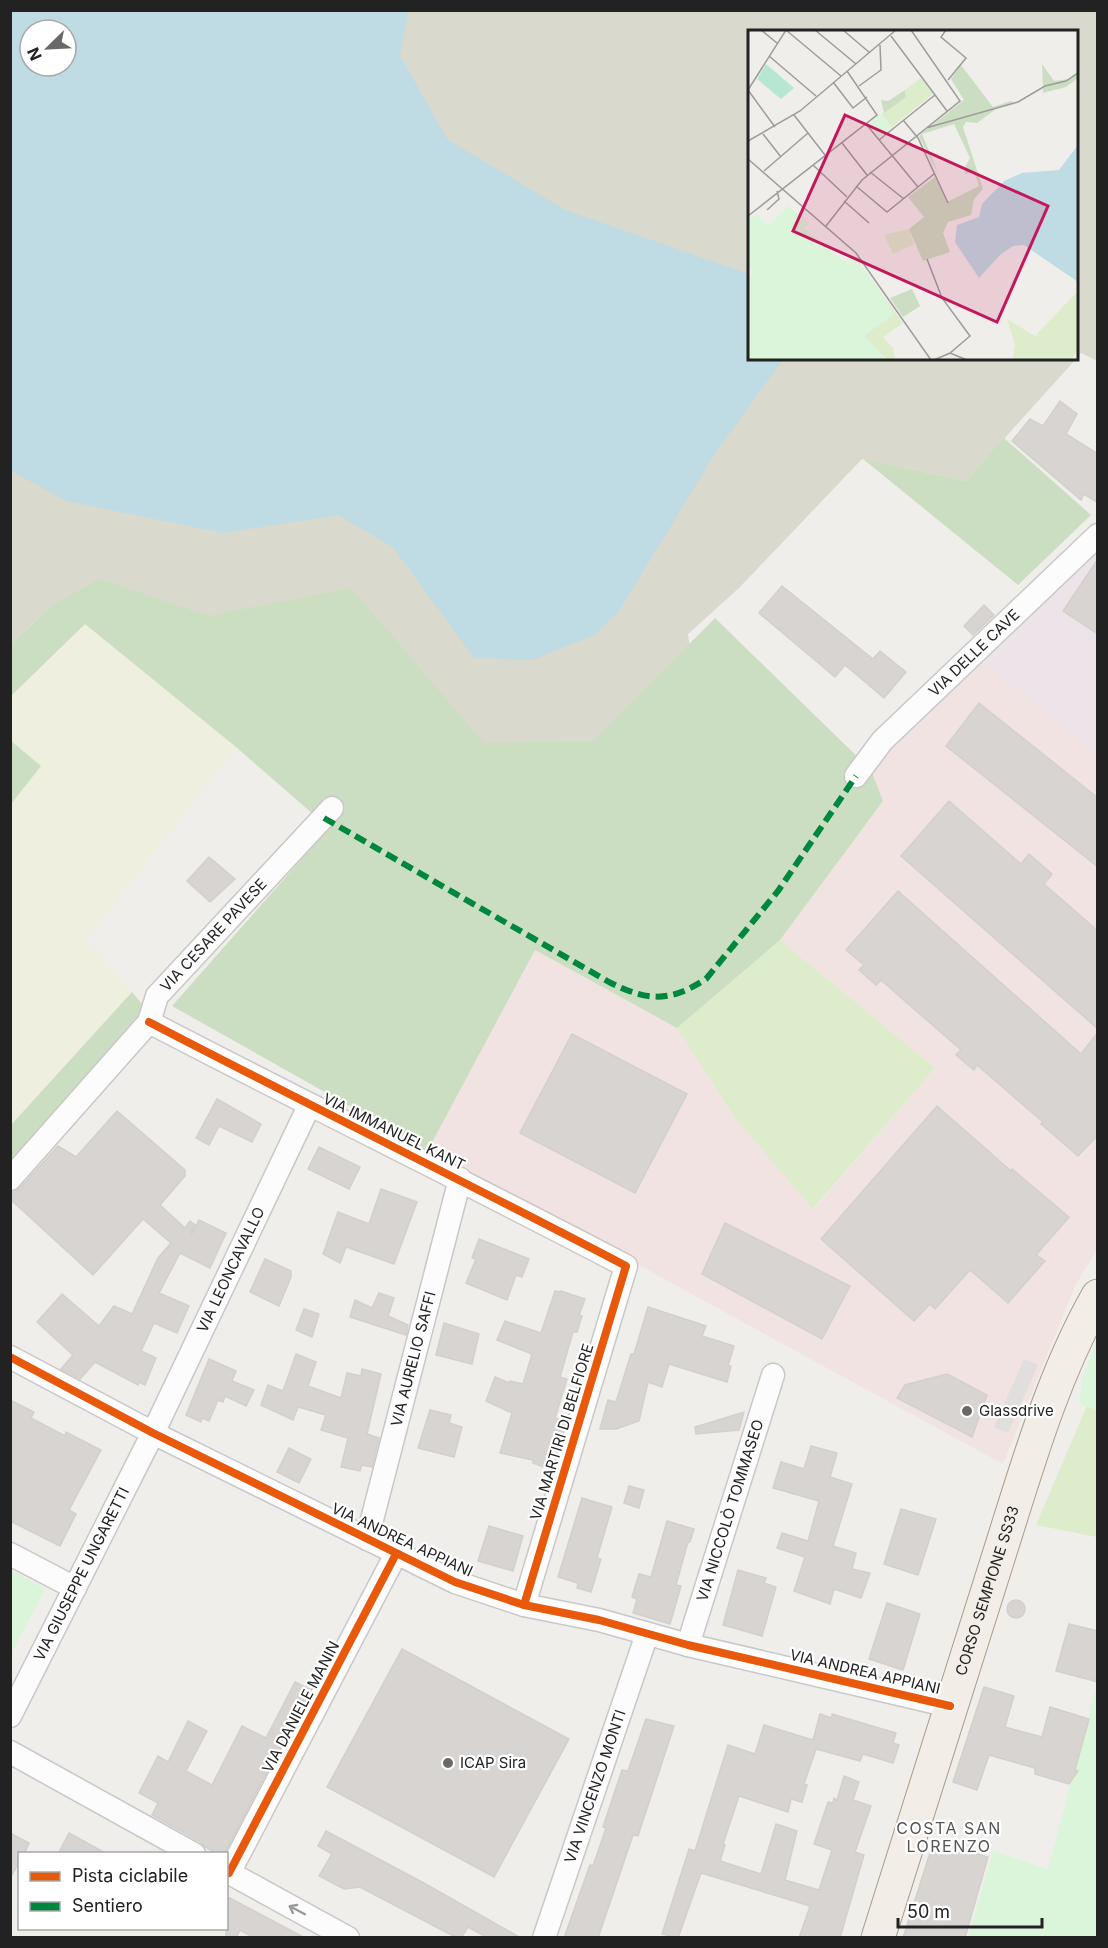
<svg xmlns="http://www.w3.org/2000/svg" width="1108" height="1948" viewBox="0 0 1108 1948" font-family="Inter,sans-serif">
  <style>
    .commercial { fill: #f1e3e1 }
    .industrial { fill: #ede4e9 }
    .construction { fill: #d9d9cd; fill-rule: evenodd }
    .farmland { fill: #efefdf }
    .grass { fill: #ddeccb }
    .forest { fill: #cbdec1 }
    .park { fill: #daf5da }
    .parking { fill: #e0dfde }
    .water { fill: #bfdbe3; fill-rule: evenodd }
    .building { fill: #d7d4d2; stroke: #d3d0cc; stroke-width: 1.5 }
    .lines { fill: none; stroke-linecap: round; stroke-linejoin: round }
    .minor-casing { stroke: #c9c8c7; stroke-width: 25 }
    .primary-casing { stroke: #a79c86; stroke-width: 35 }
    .minor { stroke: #fdfcfc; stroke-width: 22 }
    .primary { stroke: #f3ede7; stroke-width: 33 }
    .quiet { stroke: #00873e; stroke-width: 6; stroke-dasharray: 12 6; stroke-linecap: butt }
    .cycleway-casing { stroke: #fff; stroke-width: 11 }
    .cycleway { stroke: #e8590c; stroke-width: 8 }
    .oneway { stroke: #9a9a9a }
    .poi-dot { fill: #6a6968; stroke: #fff; stroke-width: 2 }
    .labels { text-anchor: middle; stroke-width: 4.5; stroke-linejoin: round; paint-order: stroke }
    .street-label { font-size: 15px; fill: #222; stroke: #fff }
    .poi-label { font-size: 15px; fill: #222; stroke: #fff; text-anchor: start }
    .neighbourhood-label { font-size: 16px; letter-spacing: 1.5px; fill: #555; stroke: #fff }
    .inset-road { fill: none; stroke: #9e9c9b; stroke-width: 1.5 }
    .view { fill: #c2185b; fill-opacity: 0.15; stroke: #c2185b; stroke-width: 3 }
    .inset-edge { fill: none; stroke: #222; stroke-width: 3 }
  </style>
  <rect width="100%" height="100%" fill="#f0eeeb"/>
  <path class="commercial" d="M981,660L1097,753V1250L1075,1286L1003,1464L428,1150L535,950L677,1028L735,1118L814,1209L935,1068L780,940L883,801L871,770Z"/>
  <path class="industrial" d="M1097,548V753L981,660Z"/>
  <path class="construction" d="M11,11H1097V361L1081,353L1077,357L1076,32H750V358L1076,359L966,481L862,459L739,588L688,634L702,732L617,792L52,605L11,644ZM30,30H66V66H30Z"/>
  <path class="farmland" d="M85,623L236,747L86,940L132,992L11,1125V804L41,766L11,741V696Z"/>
  <g class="grass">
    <path d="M780,940L935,1068L813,1209L735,1118L677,1028Z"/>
    <path d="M1089,1401L1097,1404V1537L1036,1525Z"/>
  </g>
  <g class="forest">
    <path d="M1004,438L1091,515L1018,585L863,459L966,481Z"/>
    <path d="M100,579L208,616L351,588L484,743L593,741L715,618L871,770L883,801L780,940L677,1028L535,950L428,1150L172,1006L329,828L236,747L85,624L11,696V644L52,605Z"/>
    <path d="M11,741L41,766L11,804Z"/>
    <path d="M132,992L143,1005L139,1015L11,1160V1125Z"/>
  </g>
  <g class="park">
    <path d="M1097,1341V1410L1079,1404L1083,1377Z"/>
    <path d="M11,1570L45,1589L11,1654Z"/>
    <path d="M1097,1685V1937L968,1938L993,1851L1048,1869Z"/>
  </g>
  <path class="parking" d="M1024,1359L1038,1365L1008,1433L994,1427Z"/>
  <path class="water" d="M10,11H408L400,56L448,140L565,210L749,274L750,358L783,359L714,455L617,614L594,635L532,660L474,658L393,547L338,515L223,533L67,501L11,471ZM30,30H66V66H30Z"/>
  <g class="building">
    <path d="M1060,401L1077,414L1066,434L1098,454V503L1084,494L1081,500L1012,441L1030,419L1043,426Z"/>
    <path d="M1098,559V634L1063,611Z"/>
    <path d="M782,586L873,659L880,651L906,672L884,698L845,665L835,677L759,613Z"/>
    <path d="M984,605L994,615L973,635L964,626Z"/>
    <path d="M979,703L1098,798V867L946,746Z"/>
    <path d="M949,801L1021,864L1029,854L1052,874L1044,884L1098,931V1029L901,856Z"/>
    <path d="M209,857L235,879L210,902L187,881Z"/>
    <path d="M898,891L1081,1054L1098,1032V1135L1078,1156L1041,1124L1043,1122L977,1065L974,1070L956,1055L961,1050L881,980L876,985L859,970L864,965L846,950Z"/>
    <path d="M572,1034L687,1094L635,1193L520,1133Z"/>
    <path d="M217,1099L261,1124L252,1142L219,1126L209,1145L196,1138Z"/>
    <path d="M937,1106L1011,1171L1012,1169L1069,1217L1036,1255L1045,1261L1008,1303L970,1270L935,1309L930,1304L914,1321L821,1239Z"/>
    <path d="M117,1111L185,1170V1176L160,1205L185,1228L190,1221L195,1225L191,1233L192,1234L199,1220L226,1233L210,1268L180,1253L159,1293L189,1306L177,1333L154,1323L141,1351L156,1358L145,1385L139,1382L138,1385L95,1362L80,1379L61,1369L73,1355L37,1322L62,1294L99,1326L114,1306L132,1314L158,1258L171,1243L143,1219L93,1275L10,1199V1192L20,1188L58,1146L76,1157Z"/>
    <path d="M319,1147L360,1167L349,1189L308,1169Z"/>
    <path d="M381,1189L417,1202L394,1264L346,1247L340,1263L323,1254L338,1212L369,1224Z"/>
    <path d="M725,1223L850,1286L822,1339L702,1274Z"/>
    <path d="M479,1239L529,1259L522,1277L516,1275L507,1300L466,1283L476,1259L472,1258Z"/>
    <path d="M265,1259L291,1271V1277L279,1306L250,1292Z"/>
    <path d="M555,1291L561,1292V1291L585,1299L579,1315L582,1316L577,1332H573L560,1377L567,1379L555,1418L565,1421L554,1457L550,1455L546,1468L533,1463V1460L500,1453L512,1413L486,1401L495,1377L510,1383V1381L523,1384L532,1354L497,1340L505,1321L541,1333Z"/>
    <path d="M379,1293L394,1298L388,1316L408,1325L406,1335L350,1317L355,1300L372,1308Z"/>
    <path d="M648,1307L706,1326L702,1336L734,1346L728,1366H731L727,1382L669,1364L662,1387L648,1382L639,1421L616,1429H600L608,1400L616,1402L631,1354H634Z"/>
    <path d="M304,1309L319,1314L312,1337L296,1330Z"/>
    <path d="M444,1323L479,1334L472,1364L436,1355Z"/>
    <path d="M296,1354L316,1362L308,1386L341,1398L347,1373L361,1376L362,1369L381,1374L367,1434L379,1438L372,1467L362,1465L360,1471L341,1467L348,1438L321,1430L326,1415L298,1407L293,1420L261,1405L268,1385L283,1391Z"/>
    <path d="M209,1359L236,1371L232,1381L254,1390L246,1406L225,1396L223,1402L218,1400L209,1421L202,1418L201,1422L186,1415Z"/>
    <path d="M947,1374L987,1395L972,1437L897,1398L905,1385Z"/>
    <path d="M10,1400L34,1412L31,1418L65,1436L66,1432L101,1450L69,1510L76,1514L60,1546L10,1521Z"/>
    <path d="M430,1410L451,1415L449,1423L462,1427L454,1457L418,1448Z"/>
    <path d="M744,1412L739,1430L696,1434L695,1427Z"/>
    <path d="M811,1446L837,1453L830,1477L852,1484L833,1546L856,1553L852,1569L870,1573L861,1598L834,1589L830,1604L794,1591L805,1557L777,1548L782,1533L808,1541L819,1501L773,1488L781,1462L804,1469Z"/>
    <path d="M289,1448L311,1459L299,1483L277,1472Z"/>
    <path d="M629,1486L644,1490L639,1508L624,1503Z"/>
    <path d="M582,1498L612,1507L597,1558L601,1559L591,1592L577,1588L578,1583L558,1577Z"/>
    <path d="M901,1509L936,1519L918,1575L884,1564Z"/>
    <path d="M667,1521L694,1529L690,1542H688L676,1585L681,1586L670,1624L633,1613L637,1599L632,1597L639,1574L651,1577Z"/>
    <path d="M489,1526L523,1536L513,1571L478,1561Z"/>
    <path d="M738,1570L766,1578L764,1583L776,1587L762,1636L723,1625Z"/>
    <circle cx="1016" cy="1609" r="9"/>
    <path d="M887,1603L920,1614L903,1670L869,1659Z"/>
    <path d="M1069,1624L1098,1631V1682L1056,1671Z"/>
    <path d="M402,1649L569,1739L494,1877L327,1787Z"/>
    <path d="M295,1682L310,1689L224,1854H218L205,1847L201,1842L152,1815L158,1803L139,1793L158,1756L168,1762L188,1721L207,1731L186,1771L212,1785L242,1726L266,1738Z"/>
    <path d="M984,1687L1014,1696L1005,1727L1042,1737L1050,1707L1089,1719L1075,1770L1078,1771L1069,1784L1035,1774V1768L989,1755L977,1790L953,1782Z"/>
    <path d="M820,1714L832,1718V1714L896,1733L893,1743L899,1745L893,1763L863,1754L860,1761L816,1749L804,1784L807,1785L802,1802L791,1799L788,1812L739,1796L723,1844L725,1845L720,1861L761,1874L776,1824L797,1831L785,1880L819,1890L832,1850L814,1844L828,1802L833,1803L834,1798L837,1800L844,1776L859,1782L853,1800L871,1806L855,1852L864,1855L840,1938H799L810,1906L701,1873L678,1938L662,1934L689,1849L695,1851L728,1745L755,1754L764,1725L813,1740Z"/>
    <path d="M646,1719L674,1726L638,1836L633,1835L598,1938H564L590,1865L593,1866L606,1828L603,1827L622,1770L628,1771Z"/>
    <path d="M326,1831L422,1882L521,1938H488L468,1927L461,1938H457L360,1887L344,1889L319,1876L332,1854L318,1846Z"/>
    <path d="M10,1833L29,1843L24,1854H20V1861L10,1878Z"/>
    <path d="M69,1833L107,1854H58Z"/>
    <path d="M934,1840L988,1857L965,1938H903Z"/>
    <path d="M226,1896L305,1938H254L240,1930L236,1938H226Z"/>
  </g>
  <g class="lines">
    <g class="minor-casing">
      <g id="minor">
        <path id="s1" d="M856,776L882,741L1098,535"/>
        <path d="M149,1022C308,1105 468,1183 626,1266L524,1605"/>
        <path id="s2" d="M10,1179L149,1022L157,996L332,808"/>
        <path d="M10,1357L153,1433L455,1582L524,1605L599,1620L688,1645L950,1706"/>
        <path id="s3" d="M367,1539L460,1179"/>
        <path d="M10,1554L75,1588"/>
        <path id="s4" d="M688,1645L773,1375"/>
        <path id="s5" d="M10,1716L153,1433L309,1106"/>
        <path d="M10,1752L194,1854"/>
        <path d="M226,1871L348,1938"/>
        <path d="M229,1873L396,1554"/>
        <path id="s6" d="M544,1938L647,1634"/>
      </g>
    </g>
    <g class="primary-casing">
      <g id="primary">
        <path id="s7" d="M878,1938C918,1810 958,1682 999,1555C1027,1467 1052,1377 1098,1296"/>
      </g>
    </g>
    <use href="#minor" class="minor"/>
    <use href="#primary" class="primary"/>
    <path class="quiet" d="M324,818L609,982C647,1001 669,1003 706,979L778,891L856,776"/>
    <g class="cycleway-casing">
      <g id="cycleway">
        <path d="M149,1022C308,1105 468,1183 626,1266L524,1605"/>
        <path d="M10,1357L153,1433L455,1582L524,1605L599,1620L688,1645L950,1706"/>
        <path d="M226,1871L229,1873L396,1554"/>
      </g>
    </g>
    <use href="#cycleway" class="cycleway"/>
  </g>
  <defs><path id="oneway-shaft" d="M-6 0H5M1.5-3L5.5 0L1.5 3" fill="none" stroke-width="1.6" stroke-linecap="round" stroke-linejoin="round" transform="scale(1.5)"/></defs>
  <use class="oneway" href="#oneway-shaft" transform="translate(297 1910) rotate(-152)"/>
  <g class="poi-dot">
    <circle cx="967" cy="1411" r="6"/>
    <circle cx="448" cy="1763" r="6"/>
  </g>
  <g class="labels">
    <g class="street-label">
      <text dy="5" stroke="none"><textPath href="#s1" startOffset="171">VIA DELLE CAVE</textPath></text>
      <text dy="5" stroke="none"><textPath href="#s2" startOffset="320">VIA CESARE PAVESE</textPath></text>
      <text transform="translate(394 1132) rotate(26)" y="5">VIA IMMANUEL KANT</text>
      <text dy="5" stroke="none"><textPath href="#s5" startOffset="498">VIA LEONCAVALLO</textPath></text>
      <text dy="5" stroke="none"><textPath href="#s3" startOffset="186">VIA AURELIO SAFFI</textPath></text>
      <text transform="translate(562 1432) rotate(-73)" y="5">VIA MARTIRI DI BELFIORE</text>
      <text dy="5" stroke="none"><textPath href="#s4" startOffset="141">VIA NICCOLÒ TOMMASEO</textPath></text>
      <text transform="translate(402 1540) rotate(25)" y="5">VIA ANDREA APPIANI</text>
      <text dy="5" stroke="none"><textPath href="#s5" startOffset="159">VIA GIUSEPPE UNGARETTI</textPath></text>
      <text dy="5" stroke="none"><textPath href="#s7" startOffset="364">CORSO SEMPIONE SS33</textPath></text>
      <text transform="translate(865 1672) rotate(13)" y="5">VIA ANDREA APPIANI</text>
      <text transform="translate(301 1707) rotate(-62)" y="5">VIA DANIELE MANIN</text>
      <text dy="5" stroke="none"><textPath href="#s6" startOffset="160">VIA VINCENZO MONTI</textPath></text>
    </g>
    <g class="poi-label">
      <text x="979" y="1416">Glassdrive</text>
      <text x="460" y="1768">ICAP Sira</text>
    </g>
    <g class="neighbourhood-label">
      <text x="949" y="1834">COSTA SAN<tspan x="949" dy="18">LORENZO</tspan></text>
    </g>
  </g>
  <g transform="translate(748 30)">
    <rect width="330" height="330" fill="#f0eeeb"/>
    <path d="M173,48L185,64L144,97L133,84L158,67L157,60ZM161,199L166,214L145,224L136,205ZM329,262L330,319L323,330H265L267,314L259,289L287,306ZM135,266L155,293L135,307L145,318L147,330H139L105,294Z" fill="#ddeccb"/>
    <path d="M294,34L306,51L320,49L330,41V48L318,57L295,63ZM213,35L245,77L263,71L266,74L248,79L229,93L218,92L215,97L235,159L226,169L223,185L200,192L195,203L202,222L175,231L161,199L176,187L160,167L187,147L199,172L231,156L226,141L218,144L216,139L222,128L206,94L174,104L190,143L171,107L173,104L216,70L203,49ZM157,60L158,67L136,83L133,70L140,71ZM164,259L172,276L155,287L142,268Z" fill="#cbdec1"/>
    <path d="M133,84L144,97L132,107L121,93ZM40,176L61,193L56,199L96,231L106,225L135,265L146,284L116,306L138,330H0V252L6,242L0,236V189L9,185L20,195Z" fill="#daf5da"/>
    <path d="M18,34L46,58L33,69L9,49Z" fill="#b7e6d2"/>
    <path d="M330,115V252L276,215L265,216L252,225L231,248L207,212L209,195L231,187L234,174L256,151L274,143L311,140Z" fill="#bfdbe3"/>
    <path class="inset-road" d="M13,0L29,13M67,0L108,34M95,0L122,23M198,0L193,7L218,28L200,50M143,6L199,81M21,26L68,66M85,52L105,78L119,67M111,56L133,40L132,15M0,60L38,0L93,46M0,60L27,97M46,85L77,125M155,90L170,108L200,173M118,94L170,157M178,98L270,72L297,56L318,51L330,43M15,104L33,127M131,110L187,65M0,111L52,81L148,0M94,113L119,145M0,129L108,223L183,330M65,135L99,167M16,141L60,103M122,142L156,169M108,156L139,182L186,144M96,171L121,193M19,180L31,169L29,161M0,186L129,85L99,41M78,196L114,150L212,71L163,0M179,229L194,268L222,306L202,323L186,330M202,323L219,330"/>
    <path class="view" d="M97,85L300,176L249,292L45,201Z"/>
    <rect width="330" height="330" class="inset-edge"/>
  </g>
  <rect width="1108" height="1948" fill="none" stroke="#222222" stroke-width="24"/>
  <rect x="18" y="1852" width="210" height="78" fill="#ffffff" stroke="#a7a7a7" stroke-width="1.5"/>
  <rect x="30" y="1872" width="30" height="9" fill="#e8590c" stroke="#a7a7a7" stroke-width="1.5"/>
  <text x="72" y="1882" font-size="18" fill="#222222">Pista ciclabile</text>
  <rect x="30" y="1902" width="30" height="9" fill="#00873e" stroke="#a7a7a7" stroke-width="1.5"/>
  <text x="72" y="1912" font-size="18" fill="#222222">Sentiero</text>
  <g transform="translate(48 48) rotate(246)"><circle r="28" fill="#ffffff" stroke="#a7a7a7" stroke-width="1.5"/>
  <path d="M0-4.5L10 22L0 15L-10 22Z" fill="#6a6968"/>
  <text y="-9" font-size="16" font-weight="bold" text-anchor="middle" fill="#222222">N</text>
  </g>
  <path d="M898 1918v9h144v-9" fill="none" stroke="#222222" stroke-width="3"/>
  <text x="907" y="1918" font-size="18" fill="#222222" stroke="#ffffff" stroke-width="4.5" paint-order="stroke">50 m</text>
</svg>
